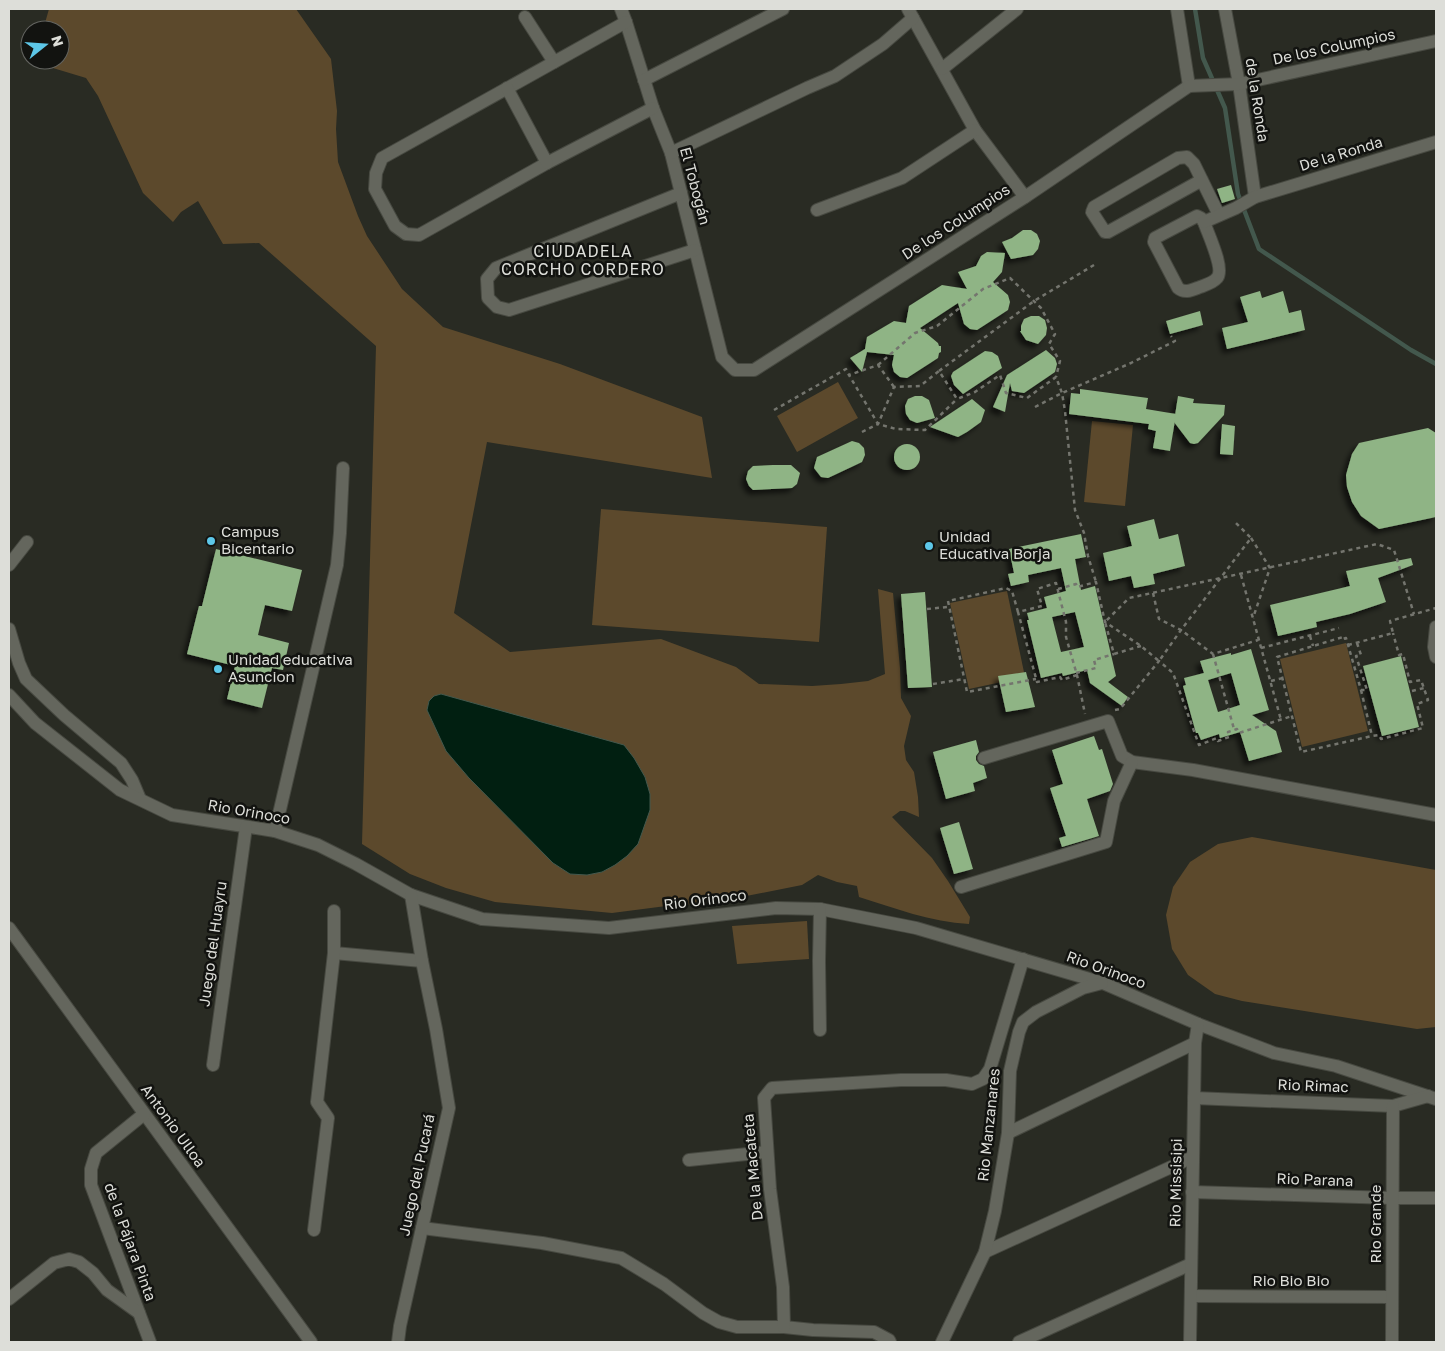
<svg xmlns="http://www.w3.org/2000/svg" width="1445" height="1351" viewBox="0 0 1445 1351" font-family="'Golos Text',sans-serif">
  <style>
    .green { fill: #5c492c }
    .water { fill: #011f11; stroke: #43584d }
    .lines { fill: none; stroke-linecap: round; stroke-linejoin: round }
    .stream { stroke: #43584d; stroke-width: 4.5 }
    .building { fill: #8fb485; fill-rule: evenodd; filter: url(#shadow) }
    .minor-casing { stroke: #474941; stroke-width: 14 }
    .path { stroke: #74756e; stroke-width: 2.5; stroke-dasharray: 4 4; stroke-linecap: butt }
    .minor { stroke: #64665d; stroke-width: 12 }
    .poi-dot { fill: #5dc7e8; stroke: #121310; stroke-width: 2 }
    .labels { text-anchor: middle; stroke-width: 5; stroke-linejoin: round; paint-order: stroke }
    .street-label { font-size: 15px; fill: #ddded9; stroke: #121310 }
    .poi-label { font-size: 15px; fill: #ddded9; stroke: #121310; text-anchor: start }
    .neighbourhood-label { font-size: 16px; letter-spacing: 1px; fill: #ddded9; stroke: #121310 }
  </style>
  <defs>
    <filter id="shadow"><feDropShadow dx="-4.5" dy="4.5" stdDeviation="2.5" flood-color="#0009"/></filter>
  </defs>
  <rect width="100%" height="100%" fill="#292b23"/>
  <g class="green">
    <path d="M49,9H296L331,59L337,111L336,129L338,162L358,216L367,236L402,289L443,327L560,364L702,417L712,478L487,442L454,613L510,652L661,639L736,667L759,684L812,686L841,684L868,681L885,674L878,589L893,593L900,668L901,698L911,716L904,746L906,760L914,772L918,797L919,817L905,811H900L892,817L932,858L948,881L970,917L969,924C931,922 894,908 859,897L857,886L837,882L818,875L802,885L706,904L674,905L612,913L495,902L446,888L410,874L362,844L376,346L259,243L223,244L198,201L181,212L173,222L143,193L98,96L86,78L43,65V60H60V30H43Z"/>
    <path d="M838,382L858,418L797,452L777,416Z"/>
    <path d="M1092,421L1133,425L1125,506L1084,502Z"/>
    <path d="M601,509L827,527L819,642L592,625Z"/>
    <path d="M1007,591L1025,677L969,689L950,603Z"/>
    <path d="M1346,643L1368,731L1302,747L1280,659Z"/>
    <path d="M1252,837L1436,870V1027L1417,1029L1242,1001L1215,994L1188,975L1172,949L1166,915L1173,887L1190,862L1218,844Z"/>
    <path d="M807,921L809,959L737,964L732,926Z"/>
  </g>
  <path class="water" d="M441,694L624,745L634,758L645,777L650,794V810L638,844L627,856L615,865L602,872L587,875L570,874L553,863L469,778L446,751L427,710L429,701L434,696Z"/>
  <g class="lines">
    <path class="stream" d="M1195,9L1203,58L1225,108L1238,194L1259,249L1411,350L1436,364"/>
  </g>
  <g class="building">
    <path d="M1231,185L1235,199L1222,203L1217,189Z"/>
    <path d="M1023,230H1031L1037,234L1040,241L1038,249L1033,255L1011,259L1002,242L1012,238Z"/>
    <path d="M987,252L1005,253L1002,272L993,282L1008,295L1010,302L1008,310L977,330L970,329L964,324L958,303L920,328L938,343L939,346H941V352L939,353L938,358L907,378L900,377L894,372L892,365L894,355L867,352L862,372L850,358L865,349L867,337L894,321L906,323L909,306L942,285L967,289L958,272L976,266L981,256Z"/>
    <path d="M1260,291L1262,298L1283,291L1289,313L1301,310L1305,330L1227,349L1222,328L1248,322L1240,297Z"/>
    <path d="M1200,311L1203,325L1170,334L1166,321Z"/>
    <path d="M1031,316H1039L1045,320L1047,328L1046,335L1038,344L1026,340L1020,331H1021V326L1024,319Z"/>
    <path d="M1046,350L1055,358L1057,364L1055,372L1024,393L1012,391L1010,383L1005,412L993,407L1007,375Z"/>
    <path d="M985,351L992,352L998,356L1002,368L963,394L954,385L951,376L953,372Z"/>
    <path d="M1080,389L1148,398L1146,409L1176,414L1170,451L1153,448L1156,431L1148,429L1149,424L1069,414L1071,393L1080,394Z"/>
    <path d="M915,396H922L929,400L935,418L917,423L910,420L906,414L905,406L908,399Z"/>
    <path d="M1178,396L1194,399L1193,403L1225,405L1224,415L1198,443L1194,444L1190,443L1174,422Z"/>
    <path d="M972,399L985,410L981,422L967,432L958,437L930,427Z"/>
    <path d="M1222,424L1235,426L1233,455L1220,454Z"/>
    <path d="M1428,428L1436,433V517L1379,529L1361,516L1352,502L1347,487L1346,475L1352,454L1359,443Z"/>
    <path d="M852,441L859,443L864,448L865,455L862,462L828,478L821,477L814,468L817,457Z"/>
    <circle cx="907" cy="457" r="13"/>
    <path d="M773,465H791L800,473L797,484L792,488L753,490L749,486L746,479L748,471L753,466Z"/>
    <path d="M1154,519L1159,539L1178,534L1185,566L1153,574L1155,584L1134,588L1131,576L1109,581L1103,553L1132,546L1127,526Z"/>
    <path d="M1081,534L1086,557L1075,559L1081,590L1095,586L1116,676L1108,682L1128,697L1122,706L1090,683L1087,670L1063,676L1062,673L1041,678L1027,620H1029L1027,613L1047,608L1044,597L1066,591L1061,568L1028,575L1029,582L1011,586L1008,574L1014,573L1009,549ZM1075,612L1084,647L1061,652L1052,617Z"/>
    <path d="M216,549L302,570L292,611L265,605L258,635L289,643L283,670L272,668L262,708L227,699L235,666L187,654L199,606H202Z"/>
    <path d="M1411,558L1413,565L1378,578L1386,602L1350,614L1316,622L1317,627L1278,636L1270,605L1350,586L1346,571Z"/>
    <path d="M925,592L932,687L908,688L901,594Z"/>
    <path d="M1251,649L1269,710L1252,715L1276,731L1282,752L1249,761L1240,732L1220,738L1219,734L1201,740L1198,733H1196L1183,686L1186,685L1184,678L1204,673L1200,661L1231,653V655ZM1231,673L1240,705L1218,712L1208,680Z"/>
    <path d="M1401,656L1419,727L1382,736L1363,666Z"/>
    <path d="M1026,672L1035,707L1006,712L998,676Z"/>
    <path d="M1094,736L1099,750L1102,749L1113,784L1110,791L1087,799L1099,836L1062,847L1059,838L1066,836L1050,788L1063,784L1052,750Z"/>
    <path d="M976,740L979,752L976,756V760L979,764L984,766L987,778L973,783L975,791L946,799L933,752Z"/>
    <path d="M959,822L973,869L954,874L940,828Z"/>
  </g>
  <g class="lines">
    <g class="minor-casing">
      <g id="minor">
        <path d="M621,9L626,22L653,108L671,153L722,357L735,370H754L1025,197L1189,86"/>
        <path d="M908,9L975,130L1025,197"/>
        <path d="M1177,9L1189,86"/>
        <path d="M1225,9L1239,84L1255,197"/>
        <path d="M525,17L554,62"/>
        <path d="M626,22L382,158L376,173L375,189L395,226L406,234L419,235L547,163L653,108"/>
        <path d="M942,69L1017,9"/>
        <path d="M644,80L783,9"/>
        <path d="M1189,86L1239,84L1436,41"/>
        <path d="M507,88L547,163"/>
        <path d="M671,153L807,88L835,76L883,44L913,18"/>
        <path d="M1202,180L1108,232H1105L1092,212L1094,207L1178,158L1187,157L1194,164L1219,215"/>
        <path d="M681,193L496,268L487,279L488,298L497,307L509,310L695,250"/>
        <path d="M817,210L902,178L975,130"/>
        <path d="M1197,216L1201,218L1204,222C1208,234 1225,269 1217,278C1213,283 1205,285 1200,287C1192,290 1185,294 1178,288L1154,242L1155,238Z"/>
        <path d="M1204,222L1236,208L1255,197L1436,142"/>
        <path d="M9,565L27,542"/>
        <path d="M1436,627L1434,647L1436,657"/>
        <path d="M9,629L19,663L26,679L64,715L121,763L132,780L140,799"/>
        <path d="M9,695L35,723L120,790L172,815L275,831L318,845L356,864L411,895L482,919L609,928L776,908L820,909L916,928L1103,983L1198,1024L1274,1053L1336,1066L1436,1099"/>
        <path d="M984,758L1108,721L1122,756L1132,762L1193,770L1436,815"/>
        <path d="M275,831L337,565L340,533L343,468"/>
        <path d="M961,887L1106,842L1114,801L1132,762"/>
        <path d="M9,928L311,1342"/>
        <path d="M334,953L422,961"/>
        <path d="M820,1030L819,961L820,909"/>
        <path d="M213,1065L246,827"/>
        <path d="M1194,1098L1393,1106L1428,1096"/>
        <path d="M144,1114L96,1153L91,1169V1185L150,1342"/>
        <path d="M1008,1133L1195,1043"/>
        <path d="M689,1160L767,1152"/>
        <path d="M1192,1192L1392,1198H1436"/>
        <path d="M422,1228L542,1243L621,1258L664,1284L703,1313L719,1322L737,1327H784L813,1330L874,1332L889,1340L890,1342"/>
        <path d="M314,1230L328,1118L317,1102L334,953V911"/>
        <path d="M985,1252L1193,1157"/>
        <path d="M1191,1296L1392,1297"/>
        <path d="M9,1299L54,1263L69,1259L79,1262L93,1273L107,1290L139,1313"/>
        <path d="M784,1327L783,1287L770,1189L764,1098L772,1088L901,1080H946L972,1084L983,1079L990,1069L1023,959"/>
        <path d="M398,1342L400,1326L449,1108L436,1029L422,961L411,895"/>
        <path d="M942,1342L985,1252L995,1211L1008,1133L1010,1071L1019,1032L1023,1022L1036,1012L1083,988L1102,983"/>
        <path d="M1019,1342L1191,1264"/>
        <path d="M1190,1342L1195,1043L1198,1024"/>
        <path d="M1392,1342L1393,1106"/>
      </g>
    </g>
    <g class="path">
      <path d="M878,365L915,333L937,326L983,289L1010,278L1041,308L1055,334L1049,344L1060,361L1056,377"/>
      <path d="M939,371L1034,301L1094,265"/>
      <path d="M894,387L878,365L849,375L878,424L896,429L925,430L957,399"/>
      <path d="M1035,407L1062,393L1131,363L1175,341L1171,336"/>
      <path d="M774,410L846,369L849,375"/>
      <path d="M862,432L878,424L894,387L920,386L939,371L957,399L975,392L1000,375L1006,393L1027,398L1056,377L1062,393L1065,411L1075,510L1084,533L1088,556L1096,582"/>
      <path d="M1251,538L1270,568L1253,618"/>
      <path d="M1241,575L1281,720"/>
      <path d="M1058,589L1076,584L1077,587L1096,582L1105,622L1141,646L1159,661L1181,630L1251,538L1235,522"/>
      <path d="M1153,593L1159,619L1181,630L1213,654L1258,640"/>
      <path d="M927,609L948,607"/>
      <path d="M1018,612L1012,591L1006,588L948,601L967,692L1036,679"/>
      <path d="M1310,636L1313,646"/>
      <path d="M1357,643L1361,655L1356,656L1367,690H1361L1346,638L1343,639V637L1277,657L1301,752L1372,736L1379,735L1381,739L1423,728L1417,704L1428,700L1421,680L1410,682L1403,654L1399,655L1393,633"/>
      <path d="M1348,645L1393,633L1390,621L1436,608"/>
      <path d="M1141,646L1114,654L1105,622L1129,598L1377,544L1394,550L1414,614"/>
      <path d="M1261,648L1339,628"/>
      <path d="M1213,654L1234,729"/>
      <path d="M1076,673L1096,668L1094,660L1114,654"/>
      <path d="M1077,675L1062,680L1060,677L1037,682L1018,612L1042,606L1037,589L1056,583L1066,622V637L1077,675L1085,714"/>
      <path d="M1271,681L1283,678"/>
      <path d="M933,684L964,679"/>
      <path d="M1361,690L1372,736"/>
      <path d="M1412,691L1424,688"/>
      <path d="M1115,710L1120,709L1159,661L1173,673L1199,745L1217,738L1218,741L1229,737L1228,732L1237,729L1239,733L1292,716"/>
    </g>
    <use href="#minor" class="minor"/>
  </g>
  <g class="poi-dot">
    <circle cx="211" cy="541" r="5"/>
    <circle cx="929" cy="546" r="5"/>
    <circle cx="218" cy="669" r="5"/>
  </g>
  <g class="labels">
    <g class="street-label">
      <text transform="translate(1334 47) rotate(-12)" y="5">De los Columpios</text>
      <text transform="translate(1257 100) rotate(81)" y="5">de la Ronda</text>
      <text transform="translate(1341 154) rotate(-17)" y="5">De la Ronda</text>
      <text transform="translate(695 186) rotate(75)" y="5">El Tobogán</text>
      <text transform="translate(956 222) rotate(-33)" y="5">De los Columpios</text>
      <text transform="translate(249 812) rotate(10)" y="5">Rio Orinoco</text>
      <text transform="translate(705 900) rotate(-7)" y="5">Rio Orinoco</text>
      <text transform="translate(213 944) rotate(-82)" y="5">Juego del Huayru</text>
      <text transform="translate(1106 970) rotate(20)" y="5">Rio Orinoco</text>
      <text transform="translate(1313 1086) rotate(2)" y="5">Rio Rimac</text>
      <text transform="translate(989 1125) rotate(-84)" y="5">Rio Manzanares</text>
      <text transform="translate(173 1126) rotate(54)" y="5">Antonio Ulloa</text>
      <text transform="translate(753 1167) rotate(-95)" y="5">De la Macateta</text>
      <text transform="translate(417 1175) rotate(-78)" y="5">Juego del Pucará</text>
      <text transform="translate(1315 1180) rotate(2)" y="5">Rio Parana</text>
      <text transform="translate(1176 1183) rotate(-89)" y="5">Rio Missisipi</text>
      <text transform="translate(1376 1224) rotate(-90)" y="5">Rio Grande</text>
      <text transform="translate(130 1242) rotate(70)" y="5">de la Pájara Pinta</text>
      <text x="1291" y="1286">Rio Bio Bio</text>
    </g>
    <g class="poi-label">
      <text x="221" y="537">Campus<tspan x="221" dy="17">Bicentario</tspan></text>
      <text x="939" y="542">Unidad<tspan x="939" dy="17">Educativa Borja</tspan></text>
      <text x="228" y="665">Unidad educativa<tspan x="228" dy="17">Asuncion</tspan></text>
    </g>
    <g class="neighbourhood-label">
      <text x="583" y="257">CIUDADELA<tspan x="583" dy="18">CORCHO CORDERO</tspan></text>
    </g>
  </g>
  <rect width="1445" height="1351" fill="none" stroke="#ddded9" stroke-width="20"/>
  <g transform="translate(45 45) rotate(73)"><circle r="24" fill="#121310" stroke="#636460"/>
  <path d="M0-4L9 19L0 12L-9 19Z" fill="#5dc7e8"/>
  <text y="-8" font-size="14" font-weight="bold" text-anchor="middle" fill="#ddded9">N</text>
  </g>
</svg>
